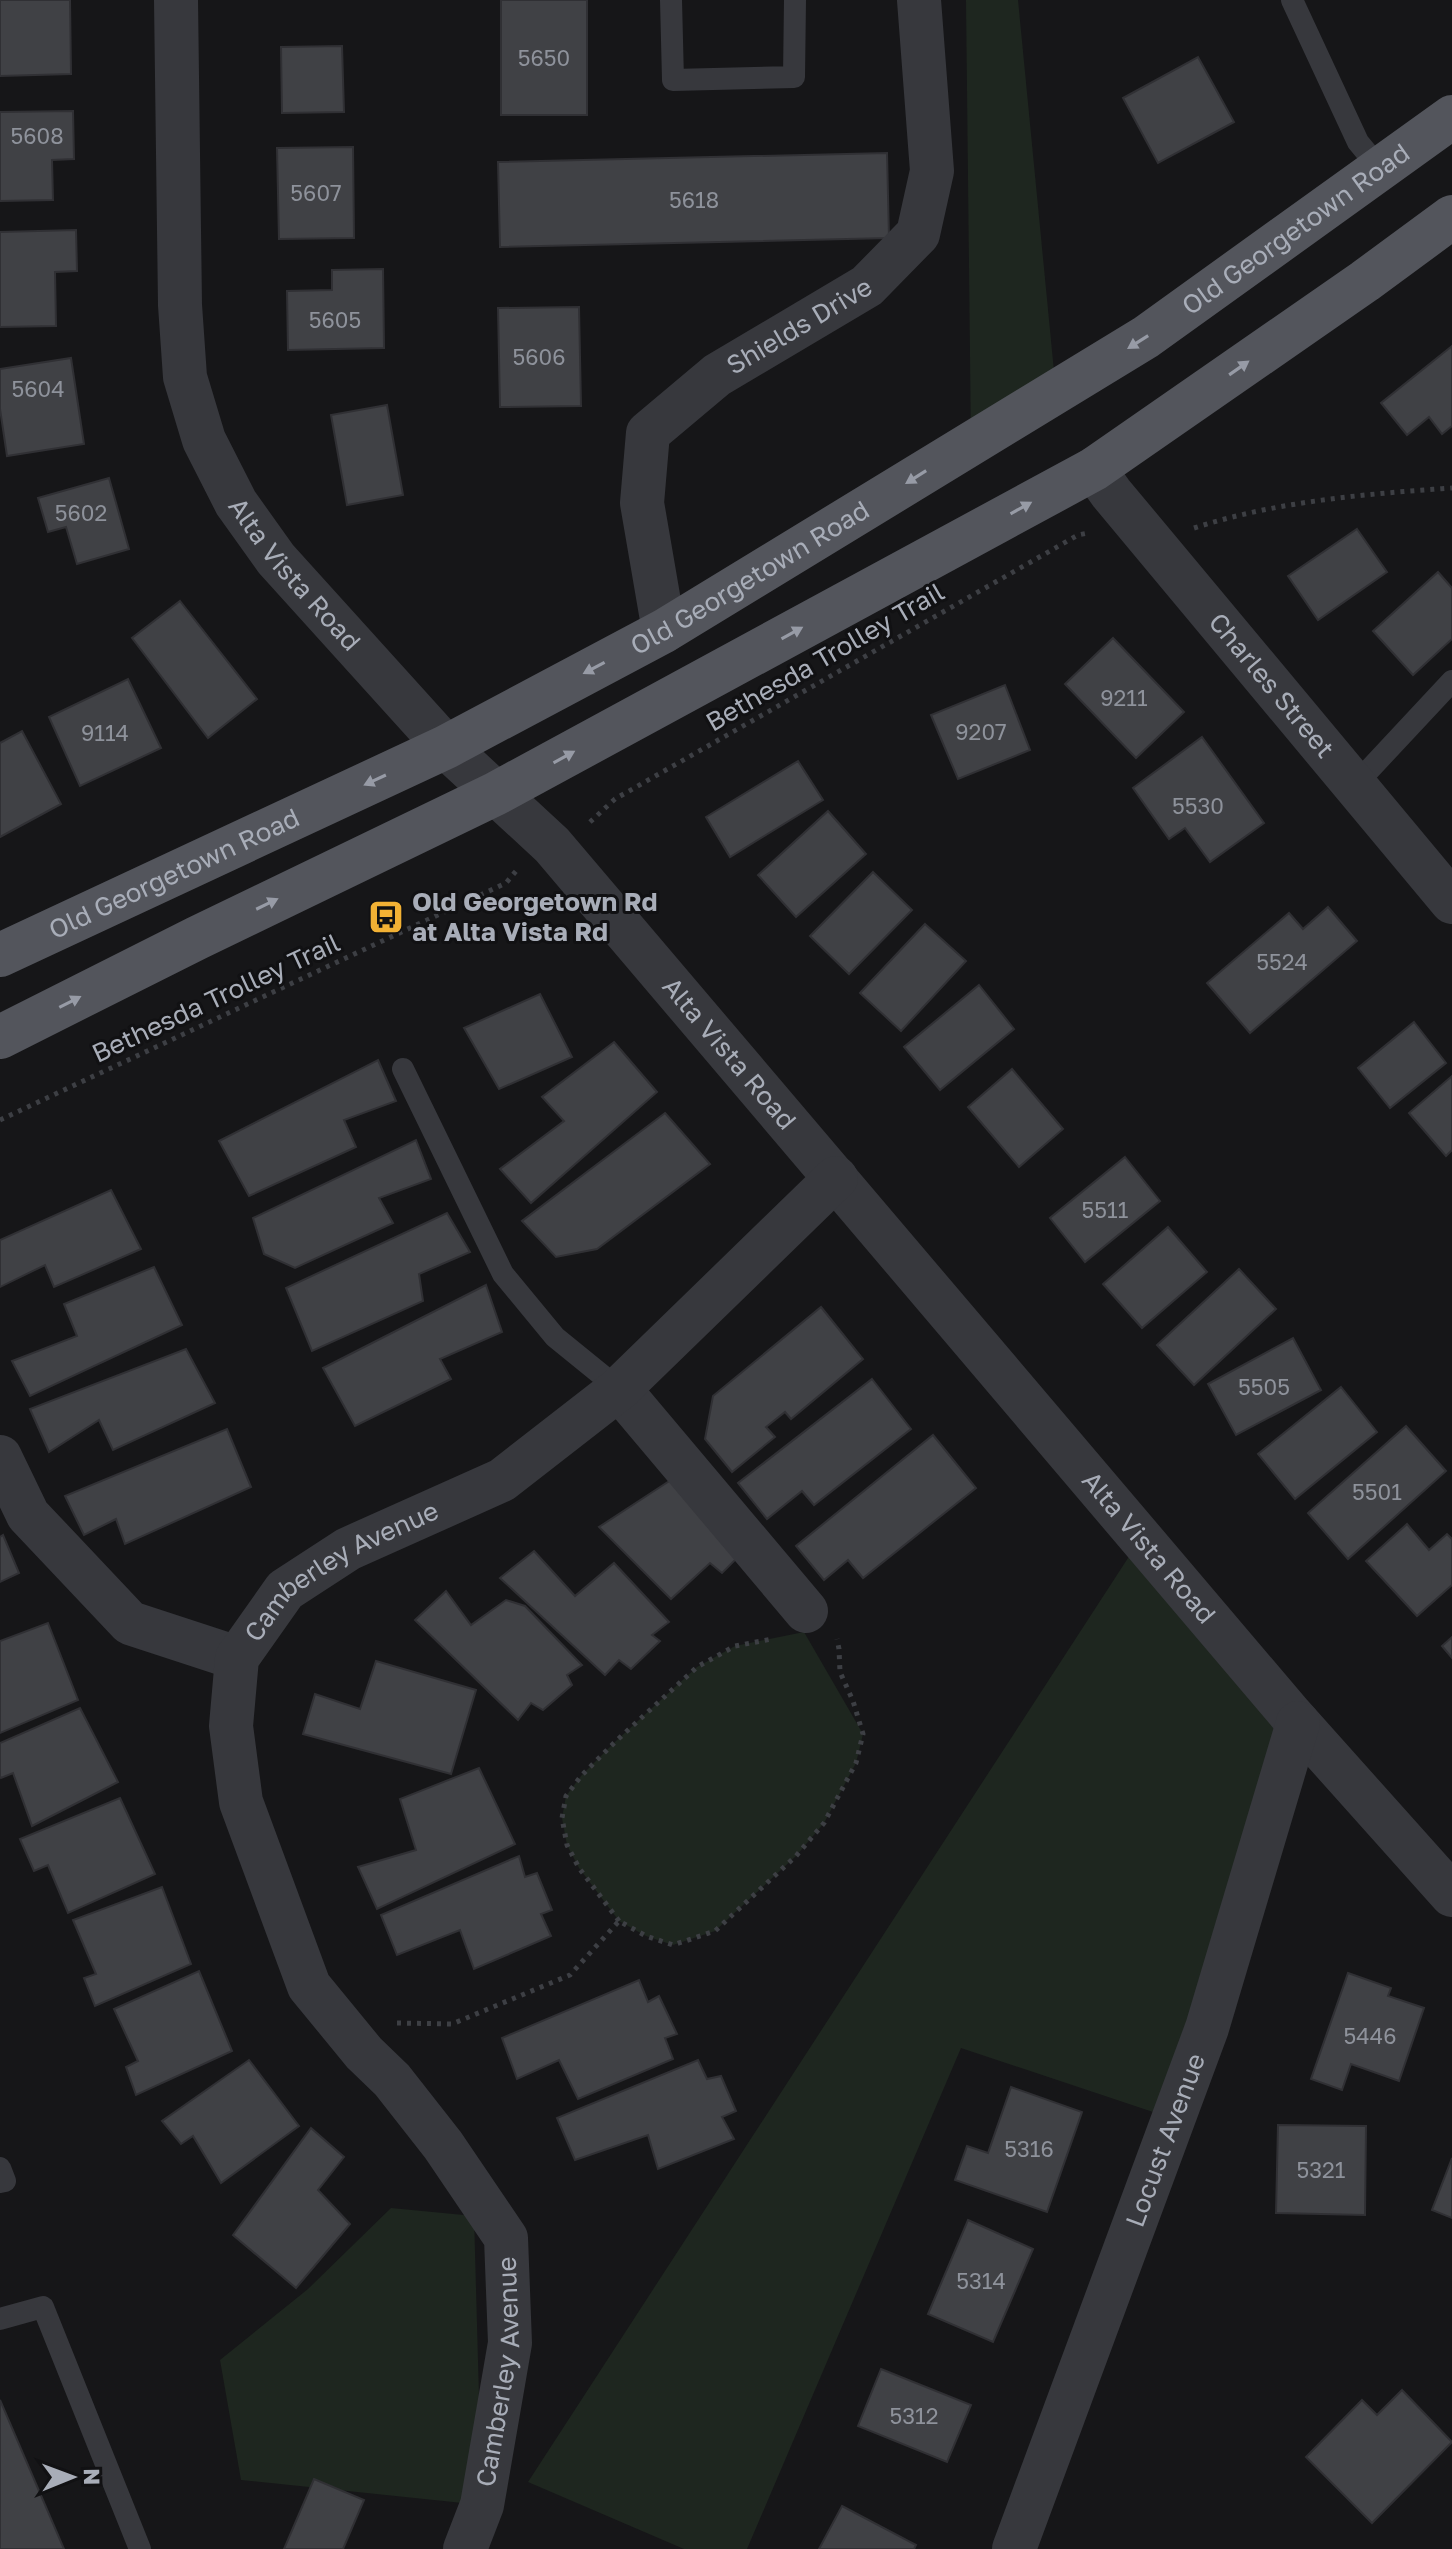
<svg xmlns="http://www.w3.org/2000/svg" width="1452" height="2549" viewBox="0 0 1452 2549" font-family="'Golos Text',sans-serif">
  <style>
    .green { fill: #1e261f }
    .building { fill: #404145; stroke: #303034; stroke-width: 2 }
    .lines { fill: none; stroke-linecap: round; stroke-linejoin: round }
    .path { stroke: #3d3f44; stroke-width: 5; stroke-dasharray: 4 6; stroke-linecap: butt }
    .service { stroke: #37383d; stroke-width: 22 }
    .minor { stroke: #37383d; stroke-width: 44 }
    .primary { stroke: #53555c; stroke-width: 44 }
    .oneway { fill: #979ba6 }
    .labels { text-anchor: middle; stroke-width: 6; stroke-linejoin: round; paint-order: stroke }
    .number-label { font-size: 22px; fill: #8e929b }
    .street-label { font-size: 26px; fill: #a8adb8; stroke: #111113 }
    .poi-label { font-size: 26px; font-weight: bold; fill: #a8adb8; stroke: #111113; text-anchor: start }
  </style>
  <rect width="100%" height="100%" fill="#161618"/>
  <g class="green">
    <path d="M966,0H1018L1056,392L971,443Z"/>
    <path d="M1141,1538L1291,1715L1174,2119L961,2048L747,2549H684L528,2482Z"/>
    <path d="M804,1632L863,1734L856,1763L824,1823L796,1856L715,1931L673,1945L646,1936L619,1921L579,1868L567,1845L562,1818L566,1796L581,1776L616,1741L697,1667L735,1646Z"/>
    <path d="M391,2208L474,2216L482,2505L241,2480L220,2360L308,2289Z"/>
  </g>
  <g class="building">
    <path d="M0,0H70L71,74L0,76Z"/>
    <rect x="501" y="0" width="86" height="115"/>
    <path d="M342,46L344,112L282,113L281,47Z"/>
    <path d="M1198,57L1234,122L1158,163L1123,98Z"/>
    <path d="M73,111L74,159L52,160L53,200L0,201V112Z"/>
    <path d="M353,147L354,238L279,239L277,148Z"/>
    <path d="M887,153L889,238L500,247L498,162Z"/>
    <path d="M76,230L77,271L55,272L56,326L0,327V232Z"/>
    <path d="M383,269L384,348L288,350L287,291L332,290V270Z"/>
    <path d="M579,307L581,406L500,407L498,308Z"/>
    <path d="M1452,346V426L1442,434L1429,417L1407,435L1381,403Z"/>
    <path d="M71,358L84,444L7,456L0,409V369Z"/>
    <path d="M387,405L403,495L347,505L331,415Z"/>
    <path d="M109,478L129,549L77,564L66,527L48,532L38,498Z"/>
    <path d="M1357,529L1387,572L1318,620L1288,576Z"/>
    <path d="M1438,572L1452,588V639L1413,675L1373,631Z"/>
    <path d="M180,601L257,699L208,738L132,638Z"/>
    <path d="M1113,638L1184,712L1136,758L1065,684Z"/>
    <path d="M128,679L161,748L80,786L49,717Z"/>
    <path d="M1005,685L1030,750L958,779L931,715Z"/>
    <path d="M22,731L61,804L0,837V743Z"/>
    <path d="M1202,737L1264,823L1210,862L1185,828L1169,839L1133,788Z"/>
    <path d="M798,761L823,800L730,857L706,817Z"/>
    <path d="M828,811L866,854L796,917L758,875Z"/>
    <path d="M873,872L912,910L849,974L810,936Z"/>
    <path d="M1328,907L1357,941L1250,1033L1207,983L1289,913L1303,929Z"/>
    <path d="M925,924L966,961L901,1031L860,993Z"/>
    <path d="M979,985L1014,1029L940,1090L904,1047Z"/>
    <path d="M540,994L572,1057L499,1089L464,1028Z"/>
    <path d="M1414,1022L1446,1063L1390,1108L1358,1068Z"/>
    <path d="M614,1042L657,1092L531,1203L500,1169L564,1121L542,1097Z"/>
    <path d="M378,1060L396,1101L344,1120L356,1147L249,1196L219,1141Z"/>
    <path d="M1012,1069L1063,1129L1019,1167L968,1107Z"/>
    <path d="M1452,1076V1150L1446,1156L1409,1113Z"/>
    <path d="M665,1113L710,1164L597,1249L556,1257L522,1221Z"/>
    <path d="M416,1140L431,1179L379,1198L393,1223L295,1268L264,1254L253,1218Z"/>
    <path d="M1125,1157L1160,1201L1085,1262L1050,1218Z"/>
    <path d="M111,1190L141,1249L54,1287L45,1265L0,1287V1240Z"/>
    <path d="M447,1213L470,1252L419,1274L423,1301L312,1351L286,1288Z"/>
    <path d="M1168,1227L1207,1272L1142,1328L1103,1284Z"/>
    <path d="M154,1267L182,1325L30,1396L12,1361L77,1336L64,1304Z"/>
    <path d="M1239,1269L1276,1309L1194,1385L1157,1345Z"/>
    <path d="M486,1285L502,1332L440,1359L451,1379L355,1426L323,1368Z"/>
    <path d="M821,1307L863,1359L791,1419L785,1412L766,1427L775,1437L732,1472L705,1439L713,1396Z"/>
    <path d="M1293,1338L1321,1390L1236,1435L1208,1384Z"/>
    <path d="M186,1349L215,1403L113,1450L99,1420L49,1452L30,1409Z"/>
    <path d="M872,1379L911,1429L814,1505L802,1491L767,1519L738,1483Z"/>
    <path d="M1341,1387L1377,1432L1295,1499L1258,1454Z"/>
    <path d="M1406,1426L1446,1471L1348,1559L1308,1513Z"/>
    <path d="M227,1429L251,1487L125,1544L116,1519L84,1535L65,1496Z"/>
    <path d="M933,1435L976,1488L863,1578L848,1560L824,1580L796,1546Z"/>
    <path d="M677,1476L743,1552L722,1573L710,1563L671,1599L599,1527Z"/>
    <path d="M1407,1524L1429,1550L1447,1534L1452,1539V1585L1417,1616L1366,1561Z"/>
    <path d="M3,1535L19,1573L0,1582V1537Z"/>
    <path d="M534,1551L575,1596L614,1563L669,1622L652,1635L660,1641L631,1669L619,1660L605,1675L500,1578Z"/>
    <path d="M446,1591L471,1625L506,1600L525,1606L582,1665L567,1675L572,1685L543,1710L531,1703L518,1720L415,1620Z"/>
    <path d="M48,1623L78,1700L0,1733V1641Z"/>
    <path d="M1452,1637V1658L1442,1646Z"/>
    <path d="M376,1661L476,1690L451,1774L303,1734L315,1694L360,1709Z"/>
    <path d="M80,1708L118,1782L32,1826L13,1773L1,1778L0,1776V1743Z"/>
    <path d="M479,1768L515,1844L377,1909L358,1867L416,1850L400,1799Z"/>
    <path d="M120,1798L155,1874L68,1913L48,1865L34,1871L20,1839Z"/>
    <path d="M519,1856L525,1877L537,1873L552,1910L541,1914L551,1936L474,1969L460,1930L397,1955L381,1915Z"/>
    <path d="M162,1887L191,1964L95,2006L84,1978L96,1974L73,1920Z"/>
    <path d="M199,1971L232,2051L136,2095L126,2067L138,2061L114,2009Z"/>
    <path d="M1348,1973L1391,1988L1388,1996L1424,2008L1399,2081L1351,2064L1342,2090L1311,2079Z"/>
    <path d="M639,1980L648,2002L659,1996L677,2034L665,2038L673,2059L578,2099L559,2060L517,2079L502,2038Z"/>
    <path d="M249,2060L299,2126L221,2183L193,2136L181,2144L162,2121Z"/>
    <path d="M698,2060L707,2079L721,2076L736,2111L722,2117L734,2139L658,2169L648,2135L575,2160L557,2118Z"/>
    <path d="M1011,2087L1082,2112L1047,2212L955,2180L967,2146L988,2153Z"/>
    <path d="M1278,2125L1366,2126L1365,2215L1276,2213Z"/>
    <path d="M311,2128L344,2157L318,2190L350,2224L296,2288L233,2235Z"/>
    <path d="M1452,2158V2218L1432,2210Z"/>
    <path d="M968,2220L1033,2249L993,2342L928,2314Z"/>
    <path d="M881,2369L971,2405L947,2462L858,2426Z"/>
    <path d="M1402,2390L1452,2442L1372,2523L1306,2457L1362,2400L1377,2415Z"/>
    <path d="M0,2400L64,2549H0Z"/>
    <path d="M314,2479L364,2500L343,2549H284Z"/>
    <path d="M842,2506L916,2545L914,2549H819Z"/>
  </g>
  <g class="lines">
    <g class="path">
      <path d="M1194,528C1278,501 1365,494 1452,488"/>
      <path d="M590,822L615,799L1078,535L1088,533"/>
      <path d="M0,1120L506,883L516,871"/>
      <path d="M619,1921L579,1868L567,1845L562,1818L566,1796L581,1776L616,1741L697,1667L735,1646L772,1639"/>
      <path d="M397,2023L452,2024L570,1975L619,1921L646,1936L673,1945L715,1931L796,1856L824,1823L856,1763L863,1734L853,1701L840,1672L839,1649L837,1639"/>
    </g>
    <g class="service">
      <path d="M671,0L673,80L794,77L795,0"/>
      <path d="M1292,0L1358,142L1381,170"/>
      <path d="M1355,785L1452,681"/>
      <path d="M403,1069L503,1274L555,1337L619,1389"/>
      <path d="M0,2168L5,2181L0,2182"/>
      <path d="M0,2319L43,2307L140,2549"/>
    </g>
    <g class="minor">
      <path id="s1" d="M176,0L180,305L185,377L204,440L236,503L276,559L446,747L552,845L1291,1715L1452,1895"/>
      <path id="s2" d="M1094,469L1111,493L1452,902"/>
      <path id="s3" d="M664,631L642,503L648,433L717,375L867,286L918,234L932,171L919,0"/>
      <path d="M619,1389L806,1611"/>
      <path d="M0,1457L28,1515L130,1623L237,1658"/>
      <path id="s4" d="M465,2549L482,2505L510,2343L506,2238L443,2145L392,2080L364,2053L309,1986L241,1802L231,1726L237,1658L285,1590L348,1549L502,1480L619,1389L836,1178"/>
      <path id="s5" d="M1014,2549L1207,2028L1298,1723"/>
    </g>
    <g class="primary">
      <path id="s6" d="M0,955L446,747L664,631L1146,337L1452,117"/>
      <path d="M0,1037L197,938L495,794L1094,469L1365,281L1452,217"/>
    </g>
  </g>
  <defs><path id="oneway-solid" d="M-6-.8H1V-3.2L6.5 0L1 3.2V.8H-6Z" transform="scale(2)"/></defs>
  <g class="oneway">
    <use href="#oneway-solid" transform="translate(1138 342) rotate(148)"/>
    <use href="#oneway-solid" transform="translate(1239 368) rotate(-35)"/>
    <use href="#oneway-solid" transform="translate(916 477) rotate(148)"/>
    <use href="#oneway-solid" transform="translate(1021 508) rotate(-29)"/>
    <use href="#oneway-solid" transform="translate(792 633) rotate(-29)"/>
    <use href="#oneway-solid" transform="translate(594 668) rotate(152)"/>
    <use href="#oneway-solid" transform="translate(564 757) rotate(-29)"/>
    <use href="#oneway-solid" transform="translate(375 780) rotate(155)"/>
    <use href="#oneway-solid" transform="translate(267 904) rotate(-26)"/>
    <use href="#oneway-solid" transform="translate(70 1002) rotate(-27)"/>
  </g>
  <defs>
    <g id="bus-square" transform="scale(1.8)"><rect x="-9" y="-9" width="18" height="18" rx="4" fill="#f2b134" stroke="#111113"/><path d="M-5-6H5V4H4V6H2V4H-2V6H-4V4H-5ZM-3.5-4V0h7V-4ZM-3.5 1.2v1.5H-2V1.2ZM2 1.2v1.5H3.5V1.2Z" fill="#111"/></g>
  </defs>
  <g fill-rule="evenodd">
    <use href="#bus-square" x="386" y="917"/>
  </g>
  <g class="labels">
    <g class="number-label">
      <text x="544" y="66">5650</text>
      <text x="37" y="144">5608</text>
      <text x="316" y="201">5607</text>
      <text x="694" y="208">5618</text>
      <text x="335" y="328">5605</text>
      <text x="539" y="365">5606</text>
      <text x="38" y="397">5604</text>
      <text x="81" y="521">5602</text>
      <text x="1124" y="706">9211</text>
      <text x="981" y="740">9207</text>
      <text x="105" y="741">9114</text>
      <text x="1198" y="814">5530</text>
      <text x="1282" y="970">5524</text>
      <text x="1105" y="1218">5511</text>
      <text x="1264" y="1395">5505</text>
      <text x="1377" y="1500">5501</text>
      <text x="1370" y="2044">5446</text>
      <text x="1029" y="2157">5316</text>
      <text x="1321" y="2178">5321</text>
      <text x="981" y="2289">5314</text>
      <text x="914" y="2424">5312</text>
    </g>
    <g class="street-label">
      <text dy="9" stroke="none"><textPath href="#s6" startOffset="1488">Old Georgetown Road</textPath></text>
      <text dy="9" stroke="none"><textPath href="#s3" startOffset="386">Shields Drive</textPath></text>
      <text dy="9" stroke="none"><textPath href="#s1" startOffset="606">Alta Vista Road</textPath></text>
      <text dy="9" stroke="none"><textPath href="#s6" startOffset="840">Old Georgetown Road</textPath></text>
      <text transform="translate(825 657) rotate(-30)" y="9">Bethesda Trolley Trail</text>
      <text dy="9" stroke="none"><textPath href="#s2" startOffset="280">Charles Street</textPath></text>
      <text dy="9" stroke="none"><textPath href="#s6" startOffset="192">Old Georgetown Road</textPath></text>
      <text transform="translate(216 998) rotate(-25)" y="9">Bethesda Trolley Trail</text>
      <text dy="9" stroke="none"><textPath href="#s1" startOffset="1254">Alta Vista Road</textPath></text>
      <text dy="9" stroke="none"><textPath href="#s1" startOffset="1902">Alta Vista Road</textPath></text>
      <text dy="9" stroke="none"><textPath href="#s4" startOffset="1118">Camberley Avenue</textPath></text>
      <text dy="9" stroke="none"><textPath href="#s5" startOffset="436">Locust Avenue</textPath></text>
      <text dy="9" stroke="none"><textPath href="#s4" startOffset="182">Camberley Avenue</textPath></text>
    </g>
    <g class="poi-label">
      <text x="412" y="911">Old Georgetown Rd<tspan x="412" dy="30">at Alta Vista Rd</tspan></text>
    </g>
  </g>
  <g transform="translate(72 2477) rotate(89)" stroke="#111113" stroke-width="6" paint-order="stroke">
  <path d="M0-6L14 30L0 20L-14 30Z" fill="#a8adb8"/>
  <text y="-12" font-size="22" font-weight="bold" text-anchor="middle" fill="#a8adb8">N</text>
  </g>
</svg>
